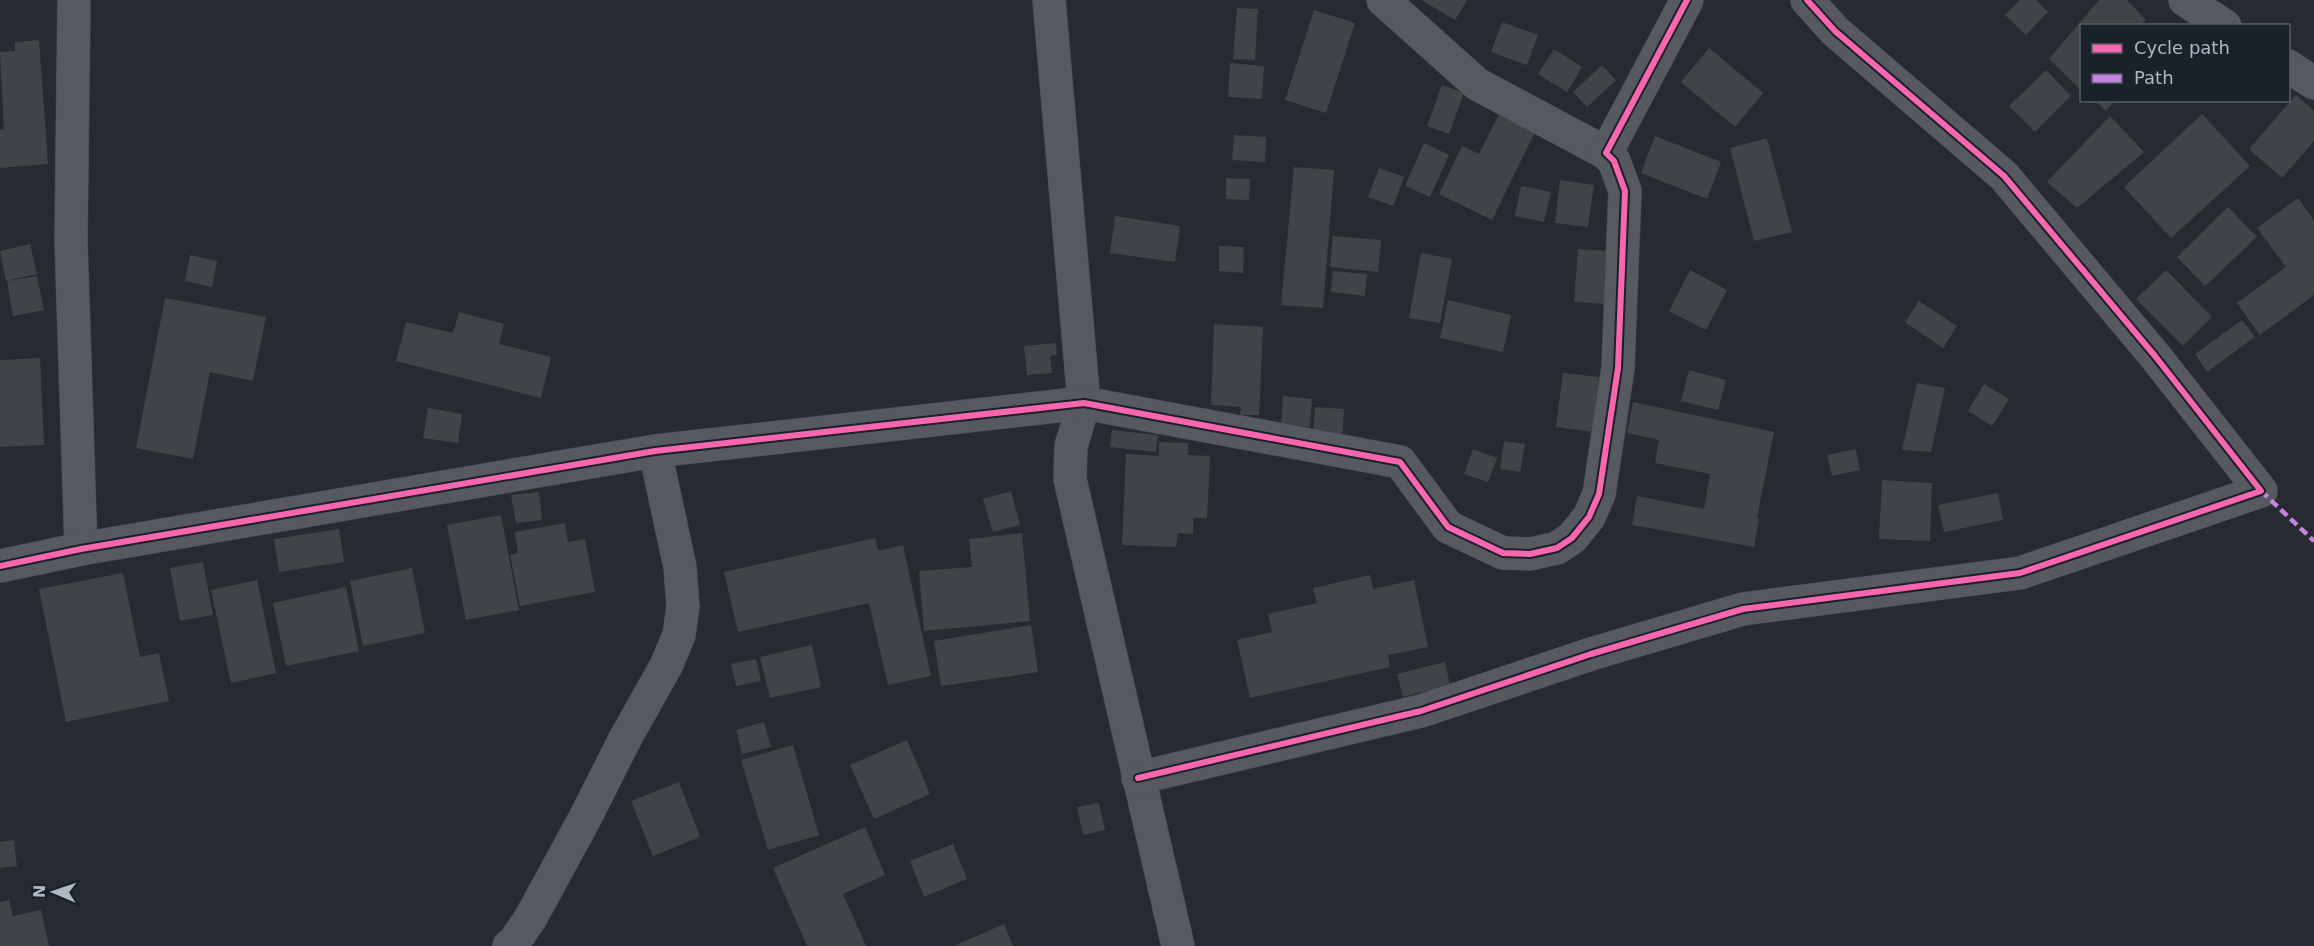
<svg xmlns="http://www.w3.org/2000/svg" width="2314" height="946" viewBox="0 0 2314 946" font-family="'DejaVu Sans',sans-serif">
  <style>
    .building { fill: #404449 }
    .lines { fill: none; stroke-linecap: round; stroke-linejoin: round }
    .minor-casing { stroke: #424549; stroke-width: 34 }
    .minor { stroke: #56595f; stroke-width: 33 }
    .quiet { stroke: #c483df; stroke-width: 4.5; stroke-dasharray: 9 4.5; stroke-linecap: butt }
    .cycleway-casing { stroke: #1a212a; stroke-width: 10 }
    .cycleway { stroke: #f766af; stroke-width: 6 }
  </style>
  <rect width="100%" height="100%" fill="#262b31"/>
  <g class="building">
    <path d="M1421,0H1467L1455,20Z"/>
    <path d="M2020,0H2036L2048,12L2026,35L2005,15Z"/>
    <path d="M2099,0H2127L2146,20L2141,26H2082V91L2049,59Z"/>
    <path d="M1237,8L1258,9L1255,60L1233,59Z"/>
    <path d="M1314,10L1355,23L1326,113L1285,100Z"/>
    <path d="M1502,22L1538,35L1527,65L1491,52Z"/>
    <path d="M39,40L48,164L0,168V130L4,129L0,52L15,51V42Z"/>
    <path d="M1709,48L1763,93L1735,127L1681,82Z"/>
    <path d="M1554,49L1582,67L1567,92L1538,74Z"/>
    <path d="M1230,63L1264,66L1262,99L1228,97Z"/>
    <path d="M1602,65L1616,80L1587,107L1573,92Z"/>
    <path d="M2046,70L2071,96L2035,132L2009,106Z"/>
    <path d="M1442,85L1464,93L1449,134L1427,126Z"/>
    <path d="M2296,95L2314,111V141L2282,178L2249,149Z"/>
    <path d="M2094,100H2115L2106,111Z"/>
    <path d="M1505,102L1541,120L1492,220L1439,194L1462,146L1479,154Z"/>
    <path d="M2202,114L2250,166L2171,238L2124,187Z"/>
    <path d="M2110,116L2144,152L2077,208L2047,182Z"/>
    <path d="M1234,135L1266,137L1265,162L1232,160Z"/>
    <path d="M1655,136L1721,162L1707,199L1641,173Z"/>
    <path d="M1767,138L1792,232L1754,241L1730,148Z"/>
    <path d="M1424,143L1449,155L1430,197L1405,186Z"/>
    <path d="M1294,167L1334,170L1323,308L1281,305Z"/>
    <path d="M1379,168L1404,177L1393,206L1368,197Z"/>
    <path d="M1226,178L1250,179L1249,200L1226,199Z"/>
    <path d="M1560,180L1594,185L1588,227L1555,223Z"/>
    <path d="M1521,186L1551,192L1544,222L1515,216Z"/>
    <path d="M2298,198L2314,220V295L2260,335L2237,303L2286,267L2257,228Z"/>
    <path d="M2228,207L2257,237L2205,286L2177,257Z"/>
    <path d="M1115,216L1180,226L1175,262L1110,253Z"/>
    <path d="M1333,236L1381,240L1378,272L1330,267Z"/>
    <path d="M30,244L37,274L6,281L0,251Z"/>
    <path d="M1219,246L1244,247L1243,273L1219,271Z"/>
    <path d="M1578,249L1610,251L1607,304L1574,302Z"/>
    <path d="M1421,253L1452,259L1440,323L1409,318Z"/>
    <path d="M190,255L217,261L212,287L185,281Z"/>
    <path d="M1690,270L1727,290L1706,330L1669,311Z"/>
    <path d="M2166,270L2212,317L2183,346L2136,299Z"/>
    <path d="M1333,271L1367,274L1365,296L1331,292Z"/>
    <path d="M37,276L44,310L13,316L7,281Z"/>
    <path d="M165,298L266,317L253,381L210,372L193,459L136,448Z"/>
    <path d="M1448,300L1511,315L1503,352L1440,338Z"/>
    <path d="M1919,301L1957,326L1943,348L1905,322Z"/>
    <path d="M459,312L504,324L499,344L551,357L541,398L396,361L406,322L453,333Z"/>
    <path d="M2242,320L2255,337L2207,372L2195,354Z"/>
    <path d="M1214,324L1263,327L1259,415H1240L1241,407L1211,405Z"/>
    <path d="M1056,343L1057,355L1050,356L1052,373L1027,375L1024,346Z"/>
    <path d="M40,358L44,445L0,447V360Z"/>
    <path d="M1689,370L1726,380L1718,410L1681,401Z"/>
    <path d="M1563,373L1599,377L1593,432L1556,427Z"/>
    <path d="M1917,383L1945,388L1931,452L1902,450Z"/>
    <path d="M1984,384L2009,399L1992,426L1968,411Z"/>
    <path d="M1283,396L1312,399L1310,427L1281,425Z"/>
    <path d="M1633,402L1774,432L1757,518L1759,519L1754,547L1632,525L1637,496L1704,509L1710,474L1655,463L1659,440L1627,433Z"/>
    <path d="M1315,407L1344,409L1342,440L1313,438Z"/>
    <path d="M428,408L462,414L458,443L423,438Z"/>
    <path d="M1112,430L1158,435L1156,452L1110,447Z"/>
    <path d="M1504,441L1525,444L1520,472L1500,469Z"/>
    <path d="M1159,442L1188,443V455L1210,456L1207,518H1193V534L1178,533L1176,547L1122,545L1126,454L1159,456Z"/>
    <path d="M1473,449L1497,458L1488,482L1464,474Z"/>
    <path d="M1856,449L1860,470L1832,476L1827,455Z"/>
    <path d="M1882,480L1932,483L1930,541L1879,539Z"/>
    <path d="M1011,491L1020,525L993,532L983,499Z"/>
    <path d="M539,492L542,520L516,523L511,495Z"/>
    <path d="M1998,493L2003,520L1944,532L1938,505Z"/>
    <path d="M501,515L519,610L466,620L447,525Z"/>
    <path d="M565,523L568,542L585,539L595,592L520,606L510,555L518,553L515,532Z"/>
    <path d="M339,529L344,562L279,572L274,539Z"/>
    <path d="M1022,533L1030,621L924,631L919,571L972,567L969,539Z"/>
    <path d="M875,538L878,551L903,545L931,676L888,685L869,603L738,632L724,572Z"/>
    <path d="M203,562L213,615L180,621L170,568Z"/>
    <path d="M412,568L425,633L363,646L350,581Z"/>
    <path d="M123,573L140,657L159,653L169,701L66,722L39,589Z"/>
    <path d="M1370,575L1373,589L1414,580L1428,647L1388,655L1390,667L1250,698L1237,640L1272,632L1268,614L1317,603L1313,588Z"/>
    <path d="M257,580L276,673L231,683L211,590Z"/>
    <path d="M346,587L359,651L286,666L273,603Z"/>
    <path d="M1031,625L1038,672L941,686L934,641Z"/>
    <path d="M812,645L821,687L770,698L760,657Z"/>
    <path d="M756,659L761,681L736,686L731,664Z"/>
    <path d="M1445,662L1450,685L1403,697L1397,674Z"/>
    <path d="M764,722L771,747L742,754L736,730Z"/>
    <path d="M907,740L930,794L874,819L850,765Z"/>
    <path d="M793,745L819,835L768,850L741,760Z"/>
    <path d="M679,782L700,837L653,856L631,801Z"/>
    <path d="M1099,803L1105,830L1083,835L1077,807Z"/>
    <path d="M865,827L885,875L843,894L866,946H807L773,868Z"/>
    <path d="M14,840L17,866L0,868V842Z"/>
    <path d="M953,844L967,879L924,897L910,861Z"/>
    <path d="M9,900L13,916L41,910L49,946H0V902Z"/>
    <path d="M1004,924L1013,946H953Z"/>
  </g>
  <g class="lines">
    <g class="minor-casing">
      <g id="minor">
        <path d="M74,0L71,240L81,549"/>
        <path d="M1049,0L1084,403L1071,446L1070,479L1178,946"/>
        <path d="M1383,0L1477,84L1606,153"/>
        <path d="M2185,0L2225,26"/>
        <path d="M2288,66L2314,83"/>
        <path d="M0,566L81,549L655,451L1084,403L1400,462L1448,527L1503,553L1530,554L1557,548L1572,538L1589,517L1599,494L1618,368L1625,191L1614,161L1606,153L1687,0"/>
        <path d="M1138,778L1421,711L1591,654L1743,609L2020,573L2261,491L2155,356L2004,176L1835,31L1807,0"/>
        <path d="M509,946L515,941L530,919L584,820L626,737L666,666L679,635L683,607L680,567L655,451"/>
      </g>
    </g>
    <use href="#minor" class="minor"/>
    <path class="quiet" d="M2261,491L2314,541"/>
    <g class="cycleway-casing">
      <g id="cycleway">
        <path d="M0,566L81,549L655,451L1084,403L1400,462L1448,527L1503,553L1530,554L1557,548L1572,538L1589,517L1599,494L1618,368L1625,191L1614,161L1606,153L1687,0"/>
        <path d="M1138,778L1421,711L1591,654L1743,609L2020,573L2261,491L2155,356L2004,176L1835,31L1807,0"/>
      </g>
    </g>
    <use href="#cycleway" class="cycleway"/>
  </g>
  <rect x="2080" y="24" width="210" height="78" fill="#1a212a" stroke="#565d67" stroke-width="1.5"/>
  <rect x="2092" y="44" width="30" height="9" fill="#f766af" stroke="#565d67" stroke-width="1.5"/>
  <text x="2134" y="54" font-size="18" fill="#afb7c2">Cycle path</text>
  <rect x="2092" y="74" width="30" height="9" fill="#c483df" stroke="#565d67" stroke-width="1.5"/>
  <text x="2134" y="84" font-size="18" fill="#afb7c2">Path</text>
  <g transform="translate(54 892) rotate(272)" stroke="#1a212a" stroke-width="4.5" paint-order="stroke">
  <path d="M0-4.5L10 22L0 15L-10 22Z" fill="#afb7c2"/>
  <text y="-9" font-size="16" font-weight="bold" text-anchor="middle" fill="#afb7c2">N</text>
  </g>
</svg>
